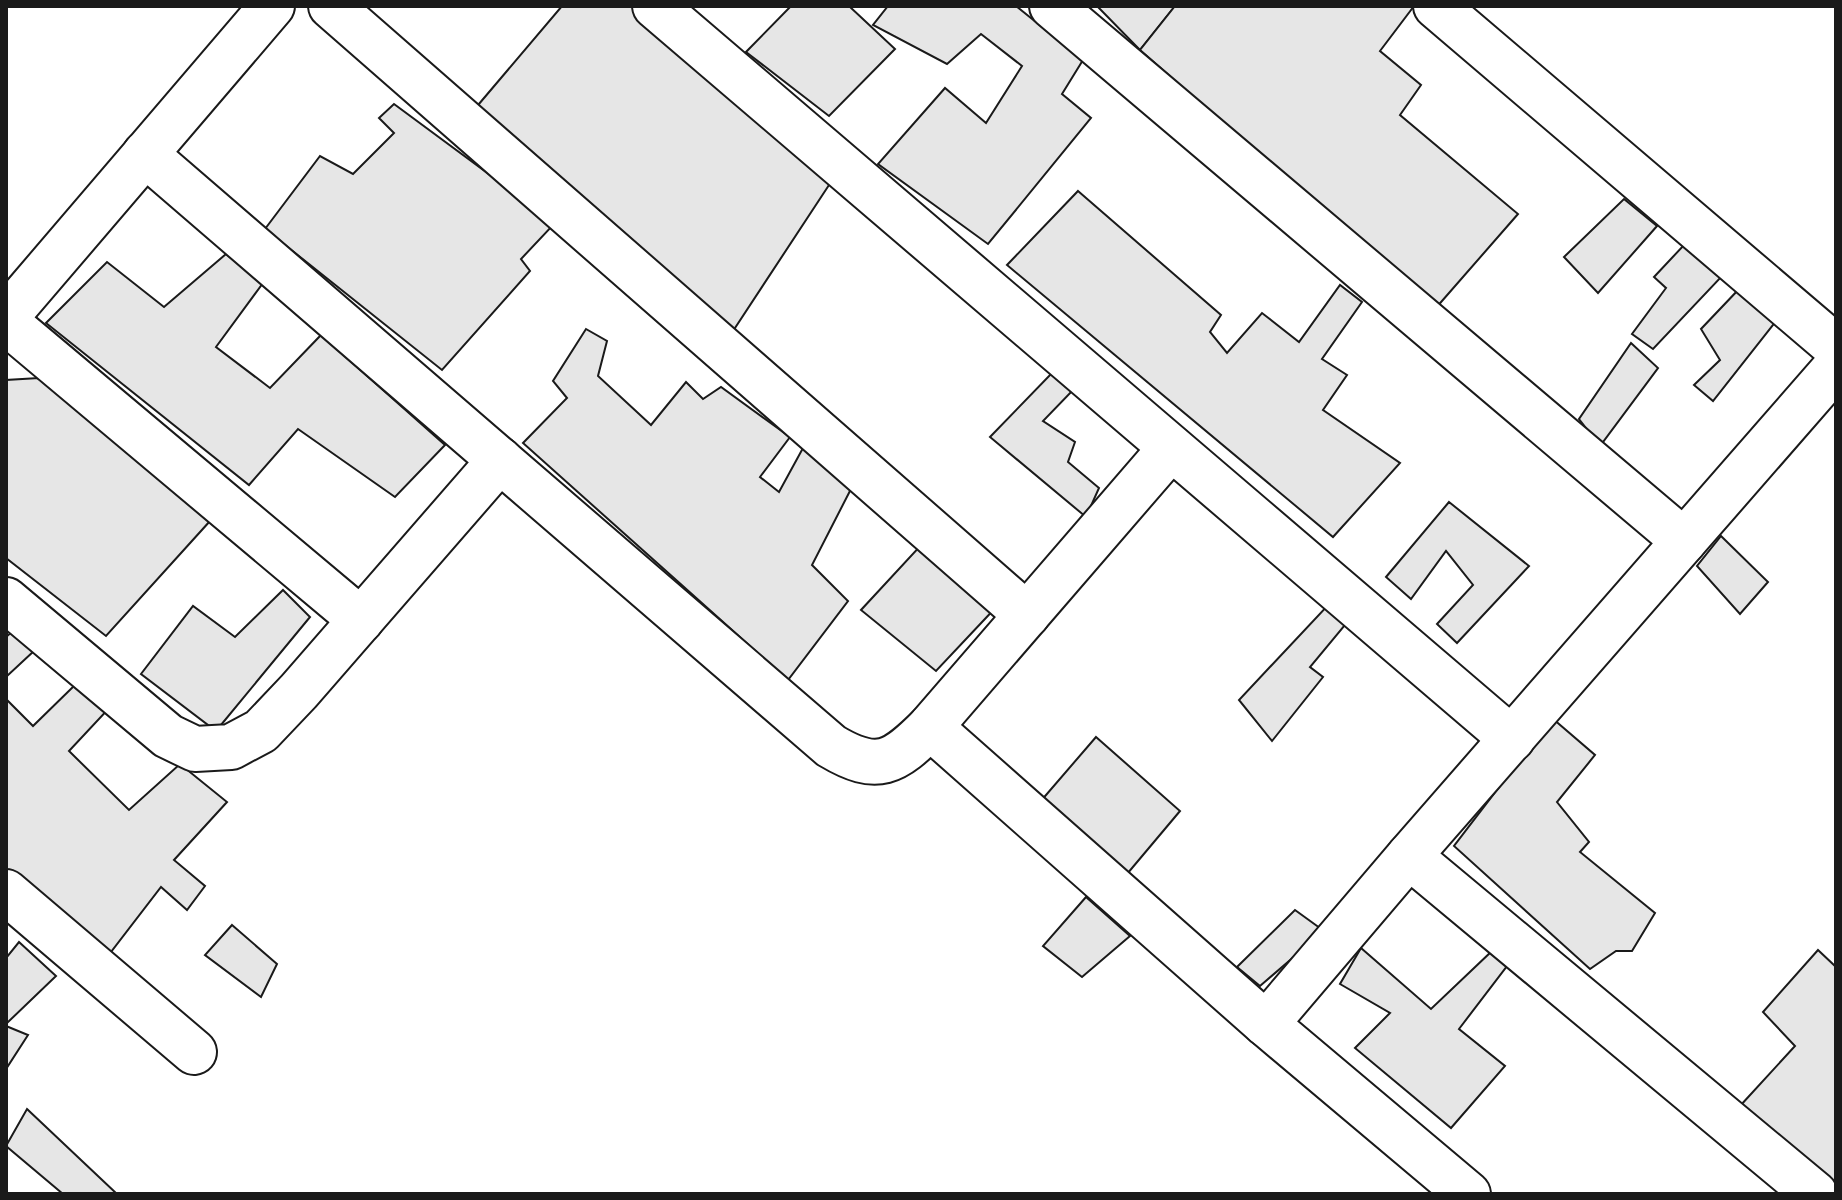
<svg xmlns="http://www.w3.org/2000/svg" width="1842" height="1200" viewBox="0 0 1842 1200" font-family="'Space Grotesk',sans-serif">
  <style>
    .building { fill: #e6e6e6; stroke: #1a1a1a; stroke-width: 2 }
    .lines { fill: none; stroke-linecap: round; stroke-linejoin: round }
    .street-casing { stroke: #1a1a1a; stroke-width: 48 }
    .street { stroke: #fff; stroke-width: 44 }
  </style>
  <rect width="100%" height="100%" fill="#fff"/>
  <g class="building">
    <path d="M562,6H636L831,182L733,331L473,111Z"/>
    <path d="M791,6H849L895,49L829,116L746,52Z"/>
    <path d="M888,6H1016L1083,60L1062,94L1091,118L988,244L878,164L945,88L986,123L1022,66L981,34L947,64L873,25Z"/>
    <path d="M1097,6H1175L1140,50Z"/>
    <path d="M1175,6H1414L1380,51L1421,85L1400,115L1518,214L1435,309L1140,50Z"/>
    <path d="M394,104L555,223L521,259L530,271L442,370L265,229L320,156L353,174L394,133L379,118Z"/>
    <path d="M1078,191L1221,315L1210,332L1227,353L1262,313L1299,342L1340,285L1362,302L1322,359L1347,375L1323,410L1400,463L1333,537L1007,265Z"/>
    <path d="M1624,199L1657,226L1598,293L1564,257Z"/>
    <path d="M1684,245L1724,274L1653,349L1632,334L1666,288L1654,277Z"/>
    <path d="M226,254L263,283L216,347L270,388L321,335L445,445L395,497L298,429L249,485L46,323L107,262L164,307Z"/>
    <path d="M1740,288L1776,321L1713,401L1694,385L1720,360L1701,329Z"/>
    <path d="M586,329L607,341L598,376L651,425L686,382L703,399L721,387L790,437L760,477L779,492L803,448L852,487L812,565L848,601L788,680L523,443L567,398L553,381Z"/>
    <path d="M1631,343L1658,368L1600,446L1579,419Z"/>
    <path d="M1051,374L1075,388L1043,421L1075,442L1068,462L1099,488L1086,517L990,437Z"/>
    <path d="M39,378L210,521L106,636L6,558V380Z"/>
    <path d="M1449,502L1529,566L1457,643L1437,624L1473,585L1446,551L1411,599L1386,577Z"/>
    <path d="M1721,536L1768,582L1740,614L1697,566Z"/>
    <path d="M922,544L999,604L936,671L861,610Z"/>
    <path d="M283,590L310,617L216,731L141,674L193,606L235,637Z"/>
    <path d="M1330,603L1350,619L1310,667L1323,677L1272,741L1239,700Z"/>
    <path d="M13,631L35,650L6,677V637Z"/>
    <path d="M79,681L113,704L69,751L129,810L180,764L227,802L174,860L205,886L187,910L161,887L104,961L6,875V699L33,726Z"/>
    <path d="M1552,718L1595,755L1557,802L1589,842L1580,852L1655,913L1632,951H1616L1590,969L1454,846Z"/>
    <path d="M1096,737L1180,811L1122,880L1040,802Z"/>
    <path d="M1086,897L1130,936L1082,977L1043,946Z"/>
    <path d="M1295,910L1324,931L1260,986L1237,967Z"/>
    <path d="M232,925L277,964L261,997L205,955Z"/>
    <path d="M19,942L56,976L6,1024V958Z"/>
    <path d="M1361,948L1431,1009L1492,951L1507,966L1459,1029L1505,1066L1451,1128L1355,1048L1390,1013L1340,984Z"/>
    <path d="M1818,950L1836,967V1185L1740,1106L1795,1046L1763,1012Z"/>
    <path d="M6,1026L28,1035L6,1069Z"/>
    <path d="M27,1109L117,1194H63L6,1146Z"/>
  </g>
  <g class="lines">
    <g class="street-casing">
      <g id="street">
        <path d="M331,6L1027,615"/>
        <path d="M655,6L1512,739"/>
        <path d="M1052,6L1684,541"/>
        <path d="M1436,6L1836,347"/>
        <path d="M145,154L831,746C878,774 894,763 930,727L1171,448"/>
        <path d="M6,317L272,6"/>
        <path d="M6,322L361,620"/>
        <path d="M6,600L168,736L195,749L231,747L261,731L299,691L500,460"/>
        <path d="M930,727L1266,1024L1468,1194"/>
        <path d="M1409,856L1815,1194"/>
        <path d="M6,892L194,1052"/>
        <path d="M1266,1024L1409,856L1836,367"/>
      </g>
    </g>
    <use href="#street" class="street"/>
  </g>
  <rect width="1842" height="1200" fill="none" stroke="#1a1a1a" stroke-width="16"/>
</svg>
